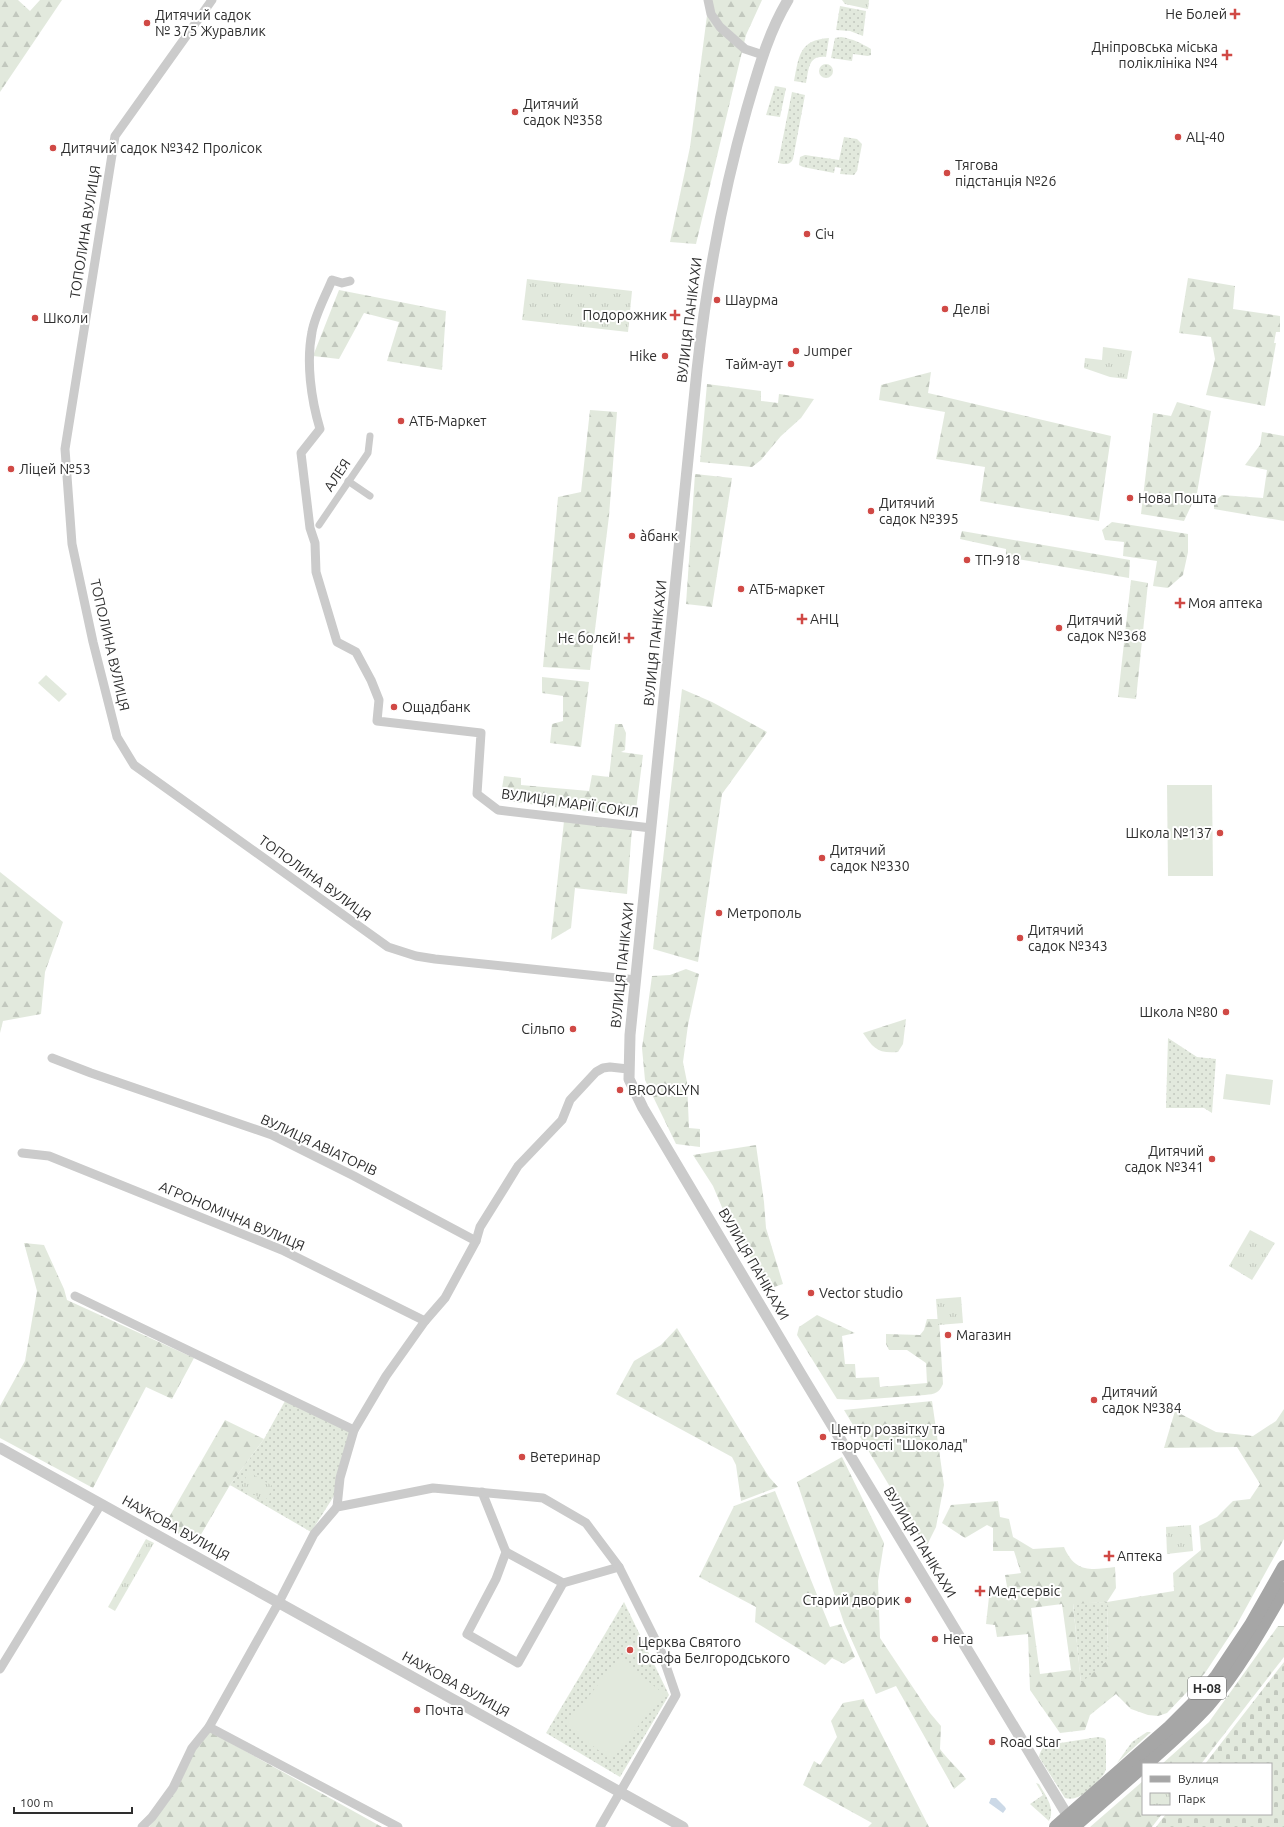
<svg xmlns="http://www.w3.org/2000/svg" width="1284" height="1827" viewBox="0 0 1284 1827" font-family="Ubuntu,sans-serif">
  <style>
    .grass { fill: url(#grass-dots) }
    .forest { fill: url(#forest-firs); fill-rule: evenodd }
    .cemetery { fill: url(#cemetery-stones) }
    .park { fill: url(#park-tufts) }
    .garden { fill: #e2e9dd }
    .water { fill: #ccd9e7 }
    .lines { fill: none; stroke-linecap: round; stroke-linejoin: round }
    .pedestrian { stroke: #cbcbcb; stroke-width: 7 }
    .minor { stroke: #cbcbcb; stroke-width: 9 }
    .tertiary { stroke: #cbcbcb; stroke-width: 11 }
    .primary { stroke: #a6a6a6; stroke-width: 14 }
    .poi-dot { fill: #d04945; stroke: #fff; stroke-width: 1.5 }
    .labels { text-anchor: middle; stroke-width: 4; stroke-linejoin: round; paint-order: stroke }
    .shield { fill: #fff; stroke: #6d6d6d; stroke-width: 1 }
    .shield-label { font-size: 13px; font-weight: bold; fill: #2e2e2e }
    .poi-label { font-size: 14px; fill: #2e2e2e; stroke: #fff; text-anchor: start }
    .street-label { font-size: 14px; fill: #2e2e2e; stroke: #fff }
  </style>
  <defs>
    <pattern id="grass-dots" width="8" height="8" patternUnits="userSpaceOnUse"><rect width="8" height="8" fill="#e2e9dd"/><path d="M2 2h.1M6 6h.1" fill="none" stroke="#c2c8be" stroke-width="1.8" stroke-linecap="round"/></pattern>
    <pattern id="forest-firs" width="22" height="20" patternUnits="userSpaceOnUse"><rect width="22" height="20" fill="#e2e9dd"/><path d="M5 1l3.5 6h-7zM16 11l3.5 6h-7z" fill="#c2c8be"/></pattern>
    <pattern id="cemetery-stones" width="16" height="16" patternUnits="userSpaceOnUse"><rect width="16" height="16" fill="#e2e9dd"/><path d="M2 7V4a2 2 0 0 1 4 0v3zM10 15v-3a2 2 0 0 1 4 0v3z" fill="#c2c8be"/></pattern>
    <pattern id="park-tufts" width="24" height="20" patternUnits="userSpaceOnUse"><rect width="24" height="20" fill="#e2e9dd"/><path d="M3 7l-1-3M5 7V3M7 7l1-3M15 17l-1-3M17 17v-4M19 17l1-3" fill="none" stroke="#c2c8be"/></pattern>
  </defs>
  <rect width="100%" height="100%" fill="#fff"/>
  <g class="grass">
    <path d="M840,6L866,11L863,36L850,31L836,30Z"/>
    <path d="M841,37C853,39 861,43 871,49V55L868,56L853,54L852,61L831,58L835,38Z"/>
    <path d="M829,38L826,57C808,55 809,69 806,83L794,81C799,56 799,40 829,38Z"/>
    <circle cx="826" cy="71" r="7"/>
    <path d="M775,86L786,88L780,117L766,115Z"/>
    <path d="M792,92L805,95L793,159C790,166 784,164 778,163Z"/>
    <path d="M844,137L857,139L862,144L857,171L854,175L840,174L841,168L835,167L834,173L803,167L799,165L800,157L805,155L839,160Z"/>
    <path d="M1168,1038L1197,1057L1216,1059L1212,1113L1204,1108H1166Z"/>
    <path d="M285,1401L350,1431L334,1496L311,1532L230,1485L264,1439Z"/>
    <path d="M624,1602L669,1695L620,1777L546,1733Z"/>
    <path d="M1107,1602L1108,1661L1081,1684L1073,1603Z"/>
    <path d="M1147,1732H1151L1117,1763L1132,1742Z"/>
    <path d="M1098,1737L1104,1738L1106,1740V1769L1104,1774C1095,1784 1080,1803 1065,1798L1039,1757C1040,1751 1043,1747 1048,1745Z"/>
    <path d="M1036,1783L1039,1784C1045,1795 1056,1808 1049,1821L1030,1804L1043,1795Z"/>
  </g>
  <g class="forest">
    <path d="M0,0H18L30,11L40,0H62L0,92Z"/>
    <path d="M709,0H762L746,35L696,244L670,242L690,147Z"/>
    <path d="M1188,278L1235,286L1233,309L1280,316V332H1276L1274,343H1276L1265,406L1206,395L1215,359L1211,337L1179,333Z"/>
    <path d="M339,290L446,311L442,370L387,361L399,322L364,313L339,359L313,356Z"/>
    <path d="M931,372L928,393L1111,436L1099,521L980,501L985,467L936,459L945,412L879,400L881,385Z"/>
    <path d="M707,384L761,391V401L778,403L779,394L814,399L801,418L781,436L761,460L752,467L700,462Z"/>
    <path d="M1177,402L1211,411L1197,493L1184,521L1141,514L1153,413L1171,416Z"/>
    <path d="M590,410L617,412L609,516L590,670L543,667L558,497L581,492Z"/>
    <path d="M1262,432L1284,436V521L1214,509V502L1222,495L1263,498L1267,470L1245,465L1260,445Z"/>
    <path d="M695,474L732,478L712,607L686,604Z"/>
    <path d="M1112,522L1188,534V552L1183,575L1168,588L1153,586L1157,561L1123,556L1124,542L1105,540L1102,530Z"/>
    <path d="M962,531L1130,560L1129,578L1006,557V549L960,539Z"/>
    <path d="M1131,580L1148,583L1136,699L1118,697Z"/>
    <path d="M542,677L589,682L581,747L550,743L552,724L563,721V696L542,693Z"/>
    <path d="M682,689L712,702L767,732L722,794L698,962L653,949Z"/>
    <path d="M615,724H622L626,733L625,750L621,752L643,755L635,818L500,800L504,776L521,778V785L589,791L592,775L609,777Z"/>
    <path d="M564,821L632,828L627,894L575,888L571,928L551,940Z"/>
    <path d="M0,872L63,922L45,972L41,1014L3,1021L0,1033Z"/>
    <path d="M686,969L699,974L688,1025L683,1062L687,1082L689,1128L700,1129V1147L676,1144L645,1080L642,1048L652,976L670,975Z"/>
    <path d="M906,1019L903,1044L898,1052C878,1054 873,1048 863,1033Z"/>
    <path d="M756,1145L764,1202L766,1228L783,1284L768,1289L724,1212L713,1186L693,1155Z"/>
    <path d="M24,1243L44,1245L64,1289L67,1300L194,1358L172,1399L146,1387L93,1488L0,1438V1406L25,1361L37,1291Z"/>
    <path d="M817,1315L855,1333L842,1336L845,1364H855L856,1378L879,1377L880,1387L927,1383L926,1363L907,1350H889L886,1344V1334L920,1335L924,1330L927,1319H939L943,1384C939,1393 935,1394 925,1395L857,1400L837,1399L797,1335L799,1327Z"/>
    <path d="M677,1328L769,1477L778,1487L741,1501L736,1465L732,1457L616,1394L634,1361L661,1345Z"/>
    <path d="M932,1401L944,1485L936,1527L926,1547L844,1410Z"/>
    <path d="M1284,1409V1539L1236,1626L1205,1673L1167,1713L1158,1716L1148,1715L1131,1709L1116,1694L1090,1715L1085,1730L1060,1733L1030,1690L1028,1634L997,1637L995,1625L986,1624L989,1597L1008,1592L1005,1575L1021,1573L1014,1551H993V1528L987,1525L965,1538L942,1523L951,1505L998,1501L1000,1517L1009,1519L1013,1537L1033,1549L1064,1547C1075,1573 1091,1570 1115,1567L1116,1588L1107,1602L1174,1591L1173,1573L1201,1550L1199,1526L1217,1517L1233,1501L1250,1499L1260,1484L1237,1447L1164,1448L1175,1411L1216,1432L1253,1436L1276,1421ZM1107,1602L1108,1660L1081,1683L1073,1604ZM1062,1604L1071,1670L1040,1674L1031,1608Z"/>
    <path d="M225,1420L264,1439L230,1485L196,1543L164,1526Z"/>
    <path d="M842,1457L884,1543L878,1581L880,1638L930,1713L941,1726L940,1749C948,1760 958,1768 966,1779L954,1789L896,1686L876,1694L844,1623L797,1482Z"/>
    <path d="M775,1491L830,1627L841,1624L855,1657L844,1664L832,1658L825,1665L755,1622L756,1607L699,1577L734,1506Z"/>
    <path d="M1278,1626H1284V1657L1201,1764H1162L1209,1722Z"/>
    <path d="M864,1699V1700L929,1827H868L872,1823L803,1785L814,1761L820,1765L837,1737L831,1721L843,1703Z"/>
    <path d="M209,1731L382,1827H149L176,1791L195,1749Z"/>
    <path d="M1143,1781V1814H1162L1152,1827H1090Z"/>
  </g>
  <path class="cemetery" d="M1284,1662V1827H1156L1166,1814H1271V1764H1205Z"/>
  <g class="park">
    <path d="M842,0H869L868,9L845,4Z"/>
    <path d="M527,279L632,291L628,332L522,320Z"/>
    <path d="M1103,347L1132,351L1127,379L1110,377L1084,368L1085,358L1102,360Z"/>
    <path d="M1250,1230L1275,1243L1252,1280L1229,1266Z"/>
    <path d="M961,1297L963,1323L938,1325L936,1299Z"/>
    <path d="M249,1472L274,1487L265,1501L241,1486Z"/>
    <path d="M1191,1525L1193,1551L1167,1554L1166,1527Z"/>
    <path d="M146,1539L154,1543L115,1611L108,1607Z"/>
  </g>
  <g class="garden">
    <path d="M46,675L67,694L59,702L38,683Z"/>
    <path d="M1167,785H1212L1213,876H1168Z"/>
    <path d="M1226,1074L1273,1080L1270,1105L1223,1099Z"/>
    <path d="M619,1658L664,1694L611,1760L566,1725Z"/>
  </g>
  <path class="water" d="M991,1798H996L1005,1807L1006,1809L1003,1813L989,1803Z"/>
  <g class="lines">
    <g class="pedestrian">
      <path d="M348,481L370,496"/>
      <path d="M319,525L368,453L370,436"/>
    </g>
    <g class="minor">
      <path d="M212,0L115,136L65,449L72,544L93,642L117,737L134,765L388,947L416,956L435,959L636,980"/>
      <path d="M708,0L711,14L720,27L745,49L763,55"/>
      <path d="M350,281L342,283L332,280C325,297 315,315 312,332C306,362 311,399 320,429L301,453L310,528L315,543L316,572L337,642L356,652L371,680L379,700L377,721L481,733L477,794L498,810L651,828"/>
      <path d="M52,1058L91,1073L272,1135L354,1176L476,1241"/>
      <path d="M22,1153L49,1156L282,1250L425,1321"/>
      <path d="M75,1296L354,1430"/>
      <path d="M482,1492L506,1552L496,1579L467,1634L518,1663L563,1583"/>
      <path d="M337,1507L340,1478L354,1430L386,1376L425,1321L445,1298L476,1241L480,1227L505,1187L518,1166L562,1120L570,1100L596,1072L603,1068L610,1067L628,1069"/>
      <path d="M506,1552L563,1583L619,1567"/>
      <path d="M0,1669L101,1504"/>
      <path d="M209,1727L398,1827"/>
      <path d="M142,1827L152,1817L173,1788L192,1748L209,1727L279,1602L314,1534L337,1507L433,1488L543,1498L586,1523L619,1567L661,1651L676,1695L600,1827"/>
    </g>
    <g class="tertiary">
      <path d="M788,0C768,33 758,71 747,108C722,196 707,279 697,370L630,1035L629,1079L643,1108L801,1374L1072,1823"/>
      <path d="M0,1448L683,1827"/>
    </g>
    <g class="primary">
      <path d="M1146,1764C1167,1745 1189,1726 1208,1705C1238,1670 1261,1629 1284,1589"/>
      <path d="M1056,1827L1170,1727L1199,1698L1217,1676L1251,1625L1284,1567"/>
      <path d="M1073,1827L1143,1766"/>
    </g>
  </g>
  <g class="poi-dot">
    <path d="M1233 8h4v4h4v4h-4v4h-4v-4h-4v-4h4z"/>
    <circle cx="147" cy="23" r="4"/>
    <path d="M1225 49h4v4h4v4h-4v4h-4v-4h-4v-4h4z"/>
    <circle cx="515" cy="112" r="4"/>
    <circle cx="1178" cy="137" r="4"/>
    <circle cx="53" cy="148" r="4"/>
    <circle cx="947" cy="173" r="4"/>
    <circle cx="807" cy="234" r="4"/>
    <circle cx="717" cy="300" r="4"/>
    <circle cx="945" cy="309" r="4"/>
    <path d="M673 309h4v4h4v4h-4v4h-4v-4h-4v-4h4z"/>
    <circle cx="35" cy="318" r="4"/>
    <circle cx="796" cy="351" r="4"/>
    <circle cx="665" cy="356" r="4"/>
    <circle cx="791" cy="364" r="4"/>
    <circle cx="401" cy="421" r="4"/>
    <circle cx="11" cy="469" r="4"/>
    <circle cx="1130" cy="498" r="4"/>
    <circle cx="871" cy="511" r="4"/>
    <circle cx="632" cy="536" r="4"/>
    <circle cx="967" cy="560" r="4"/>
    <circle cx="741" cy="589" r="4"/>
    <path d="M1178 597h4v4h4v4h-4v4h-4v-4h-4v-4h4z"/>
    <path d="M800 613h4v4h4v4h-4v4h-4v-4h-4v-4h4z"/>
    <circle cx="1059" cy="628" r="4"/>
    <path d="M627 632h4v4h4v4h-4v4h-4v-4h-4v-4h4z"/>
    <circle cx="394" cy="707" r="4"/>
    <circle cx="1220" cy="833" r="4"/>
    <circle cx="822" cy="858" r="4"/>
    <circle cx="719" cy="913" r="4"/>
    <circle cx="1020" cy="938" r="4"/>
    <circle cx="1226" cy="1012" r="4"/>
    <circle cx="573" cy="1029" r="4"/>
    <circle cx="620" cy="1090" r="4"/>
    <circle cx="1212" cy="1159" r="4"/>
    <circle cx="811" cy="1293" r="4"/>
    <circle cx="948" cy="1335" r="4"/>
    <circle cx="1094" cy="1400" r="4"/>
    <circle cx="823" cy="1437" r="4"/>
    <circle cx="522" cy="1457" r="4"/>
    <path d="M1107 1550h4v4h4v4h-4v4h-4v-4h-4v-4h4z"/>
    <path d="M978 1585h4v4h4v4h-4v4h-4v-4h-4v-4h4z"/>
    <circle cx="908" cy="1600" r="4"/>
    <circle cx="935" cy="1639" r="4"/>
    <circle cx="630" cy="1650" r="4"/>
    <circle cx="417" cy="1710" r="4"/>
    <circle cx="992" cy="1742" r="4"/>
  </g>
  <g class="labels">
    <rect class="shield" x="1188" y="1677" width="38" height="22" rx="3"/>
    <g class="shield-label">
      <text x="1207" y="1693">Н-08</text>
    </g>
    <g class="poi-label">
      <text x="1227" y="19" text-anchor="end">Не Болей</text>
      <text x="155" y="20">Дитячий садок<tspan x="155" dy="16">№ 375 Журавлик</tspan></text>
      <text x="1218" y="52" text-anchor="end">Дніпровська міська<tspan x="1218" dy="16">поліклініка №4</tspan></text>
      <text x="523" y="109">Дитячий<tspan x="523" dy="16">садок №358</tspan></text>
      <text x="1186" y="142">АЦ-40</text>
      <text x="61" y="153">Дитячий садок №342 Пролісок</text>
      <text x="955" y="170">Тягова<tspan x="955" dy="16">пiдстанцiя №26</tspan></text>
      <text x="815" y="239">Січ</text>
      <text x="725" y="305">Шаурма</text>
      <text x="953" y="314">Делві</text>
      <text x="667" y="320" text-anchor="end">Подорожник</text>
      <text x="43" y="323">Школи</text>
      <text x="804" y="356">Jumper</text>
      <text x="657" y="361" text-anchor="end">Hike</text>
      <text x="783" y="369" text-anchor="end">Тайм-аут</text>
      <text x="409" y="426">АТБ-Маркет</text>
      <text x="19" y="474">Ліцей №53</text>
      <text x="1138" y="503">Нова Пошта</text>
      <text x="879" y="508">Дитячий<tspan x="879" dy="16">садок №395</tspan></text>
      <text x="640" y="541">а̀банк</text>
      <text x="975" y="565">ТП-918</text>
      <text x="749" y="594">АТБ-маркет</text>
      <text x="1188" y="608">Моя аптека</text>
      <text x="810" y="624">АНЦ</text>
      <text x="1067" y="625">Дитячий<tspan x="1067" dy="16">садок №368</tspan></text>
      <text x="621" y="643" text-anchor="end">Нє болєй!</text>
      <text x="402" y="712">Ощадбанк</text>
      <text x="1212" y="838" text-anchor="end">Школа №137</text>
      <text x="830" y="855">Дитячий<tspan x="830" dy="16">садок №330</tspan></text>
      <text x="727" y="918">Метрополь</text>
      <text x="1028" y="935">Дитячий<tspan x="1028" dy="16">садок №343</tspan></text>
      <text x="1218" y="1017" text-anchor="end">Школа №80</text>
      <text x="565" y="1034" text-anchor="end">Сільпо</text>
      <text x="628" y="1095">BROOKLYN</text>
      <text x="1204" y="1156" text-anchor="end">Дитячий<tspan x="1204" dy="16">садок №341</tspan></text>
      <text x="819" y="1298">Vector studio</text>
      <text x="956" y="1340">Магазин</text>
      <text x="1102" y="1397">Дитячий<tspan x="1102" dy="16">садок №384</tspan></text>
      <text x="831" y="1434">Центр розвітку та<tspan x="831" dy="16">творчості "Шоколад"</tspan></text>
      <text x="530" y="1462">Ветеринар</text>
      <text x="1117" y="1561">Аптека</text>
      <text x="988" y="1596">Мед-сервіс</text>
      <text x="900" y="1605" text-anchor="end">Старий дворик</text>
      <text x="943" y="1644">Нега</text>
      <text x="638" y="1647">Церква Святого<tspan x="638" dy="16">Іосафа Белгородського</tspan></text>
      <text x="425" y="1715">Почта</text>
      <text x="1000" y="1747">Road Star</text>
    </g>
    <g class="street-label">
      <text transform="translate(85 232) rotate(-81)" y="5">ТОПОЛИНА ВУЛИЦЯ</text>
      <text transform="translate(689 320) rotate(-83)" y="5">ВУЛИЦЯ ПАНІКАХИ</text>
      <text transform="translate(337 475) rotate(-56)" y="5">АЛЕЯ</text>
      <text transform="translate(655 643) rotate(-84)" y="5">ВУЛИЦЯ ПАНІКАХИ</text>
      <text transform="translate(110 645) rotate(77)" y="5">ТОПОЛИНА ВУЛИЦЯ</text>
      <text transform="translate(570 803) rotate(8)" y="5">ВУЛИЦЯ МАРІЇ СОКІЛ</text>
      <text transform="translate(315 878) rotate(36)" y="5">ТОПОЛИНА ВУЛИЦЯ</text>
      <text transform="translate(622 965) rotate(-84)" y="5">ВУЛИЦЯ ПАНІКАХИ</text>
      <text transform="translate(319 1145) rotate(25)" y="5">ВУЛИЦЯ АВІАТОРІВ</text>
      <text transform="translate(232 1216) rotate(23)" y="5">АГРОНОМІЧНА ВУЛИЦЯ</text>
      <text transform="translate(754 1264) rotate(60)" y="5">ВУЛИЦЯ ПАНІКАХИ</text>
      <text transform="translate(176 1528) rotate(29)" y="5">НАУКОВА ВУЛИЦЯ</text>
      <text transform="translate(920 1542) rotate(59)" y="5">ВУЛИЦЯ ПАНІКАХИ</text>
      <text transform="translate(456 1684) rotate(29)" y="5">НАУКОВА ВУЛИЦЯ</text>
    </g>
  </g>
  <rect x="1142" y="1763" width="130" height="52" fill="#ffffff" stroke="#ababab"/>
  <rect x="1150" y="1776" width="20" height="6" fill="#a6a6a6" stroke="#ababab"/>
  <text x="1178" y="1783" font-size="12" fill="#2e2e2e">Вулиця</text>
  <rect x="1150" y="1793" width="20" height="12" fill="url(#park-tufts)" stroke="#ababab"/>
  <text x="1178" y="1803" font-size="12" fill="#2e2e2e">Парк</text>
  <path d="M14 1807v6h118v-6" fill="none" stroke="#2e2e2e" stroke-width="2"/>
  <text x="20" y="1807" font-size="12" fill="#2e2e2e" stroke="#ffffff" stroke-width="3" paint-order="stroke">100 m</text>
</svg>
